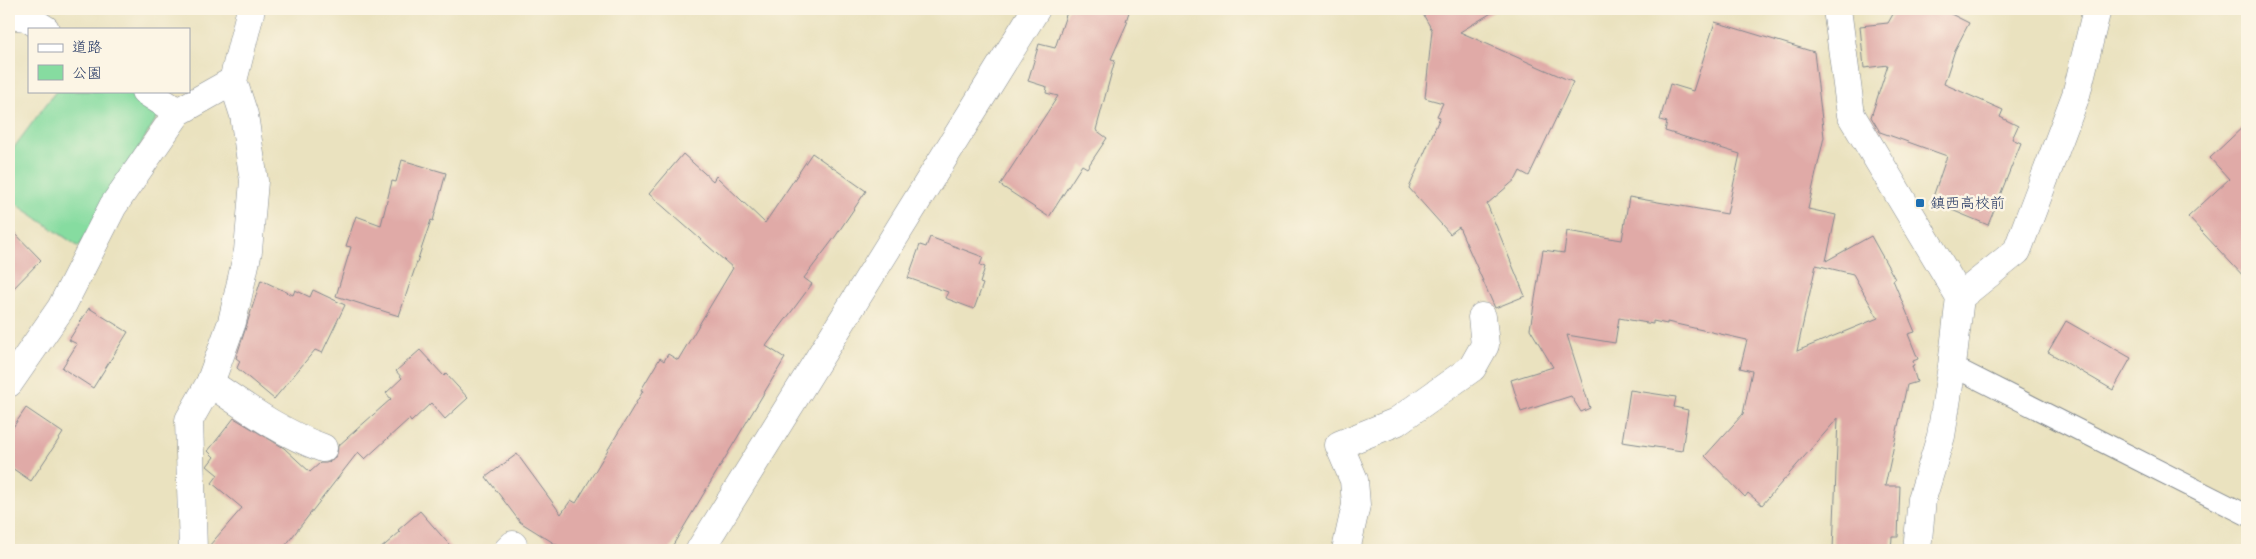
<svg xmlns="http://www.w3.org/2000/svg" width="2256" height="559" viewBox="0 0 2256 559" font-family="'Playpen Sans','Klee One',sans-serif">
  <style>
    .green { fill: #86dca0; stroke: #50867f }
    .building { fill: #e0aaa7; fill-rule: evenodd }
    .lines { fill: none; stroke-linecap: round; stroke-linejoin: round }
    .service-casing { stroke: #82888e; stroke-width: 22 }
    .minor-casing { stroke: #82888e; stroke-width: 29 }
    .service { stroke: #fff; stroke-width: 20 }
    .minor { stroke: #fff; stroke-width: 28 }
    .poi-dot { fill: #1f6fb2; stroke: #fcf5e5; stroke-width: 2 }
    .labels { text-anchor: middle; stroke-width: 5; stroke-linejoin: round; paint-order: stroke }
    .poi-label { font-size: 15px; fill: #1b2f5e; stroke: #fcf5e5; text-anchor: start }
  </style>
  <rect width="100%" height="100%" fill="#fcf5e5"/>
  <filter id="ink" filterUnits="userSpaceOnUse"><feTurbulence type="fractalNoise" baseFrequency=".02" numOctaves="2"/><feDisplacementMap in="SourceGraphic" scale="10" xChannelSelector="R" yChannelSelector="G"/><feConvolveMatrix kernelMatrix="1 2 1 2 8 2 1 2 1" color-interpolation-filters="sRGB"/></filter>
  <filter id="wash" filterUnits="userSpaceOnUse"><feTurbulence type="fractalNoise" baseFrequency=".0096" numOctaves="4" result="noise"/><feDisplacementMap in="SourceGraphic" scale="20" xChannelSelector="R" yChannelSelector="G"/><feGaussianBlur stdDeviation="1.12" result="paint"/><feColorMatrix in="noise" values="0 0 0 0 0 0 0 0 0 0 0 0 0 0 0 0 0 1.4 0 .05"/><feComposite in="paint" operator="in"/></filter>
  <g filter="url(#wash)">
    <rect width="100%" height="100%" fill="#eae2bf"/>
    <path class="green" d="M56,91H129L161,111L79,247L9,199V154Z"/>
    <g id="blocks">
      <g class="building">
        <path d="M1068,9H1130L1126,21H1128L1111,59L1115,60L1096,130L1107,138L1087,168L1082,165L1049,217L1000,185L1058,96L1046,93L1047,87L1028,81L1039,44L1055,48Z"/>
        <path d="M1420,9H1498L1460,32L1573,82L1529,176L1520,171L1516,179L1487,204L1525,296L1495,308L1459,227L1450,234L1409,188L1440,117L1437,116L1443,103L1425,98L1432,30Z"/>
        <path d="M1896,9H1941L1969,23L1955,50L1944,84L2003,110L2000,117L2018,126L2012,139L2021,143L1988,225L1947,208L1949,204L1933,197L1947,156L1880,132L1871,117L1888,65L1864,68L1860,26L1888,23Z"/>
        <path d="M1715,22L1814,52L1824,137L1808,209L1836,215L1826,261L1871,236L1895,279L1893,280L1915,332L1908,334L1918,359L1913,361L1914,365L1912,366L1917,382L1907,385L1885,486H1900L1898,537H1892L1891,550H1833L1838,418L1762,505L1748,493L1745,497L1705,456L1743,414L1752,371L1740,368L1747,340L1667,322V324L1653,321V324L1619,318L1615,343L1567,335L1590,408L1581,412L1571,396L1521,412L1511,380L1553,367L1530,329L1543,250L1564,253L1567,231L1622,240L1629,197L1727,214L1740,154L1665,131L1667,122L1660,120L1670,84L1693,91ZM1816,265L1853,274L1878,318L1797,351Z"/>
        <path d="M2247,123V280L2188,217L2229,179L2210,158Z"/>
        <path d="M812,153L866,191L835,237L804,278L812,284L766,346L785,358L670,550H565L520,522L486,477L517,454L561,514L571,500L576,503L643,391L641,390L660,358L664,361L668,354L678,360L733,268L649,194L683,154L713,181L716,176L765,223Z"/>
        <path d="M402,160L446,173L433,221L431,220L399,316L336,296L351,247L346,246L356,216L381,225L392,181L396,182Z"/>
        <path d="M9,227L41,260L9,293Z"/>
        <path d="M930,237L983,257L980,265L985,267L980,283L983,284L974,309L945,298L948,292L908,278L920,245L926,247Z"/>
        <path d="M261,280L293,295L295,290L310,297L313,290L345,305L322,353L315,350L274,399L237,368L240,361L236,358Z"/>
        <path d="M89,308L128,332L93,388L62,368L77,344L69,340Z"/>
        <path d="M2066,321L2131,358L2113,390L2048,352Z"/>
        <path d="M420,350L444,376L446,374L468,398L445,419L431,403L411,422L409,419L365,459L358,452L282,550H209V546L242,508L212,483L218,475L207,466L214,457L208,451L234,418L284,448L310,472L320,463H326L333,460L337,454L338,446L391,399L386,393L402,378L396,371Z"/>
        <path d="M1630,390L1676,397L1674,407L1688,410L1682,451L1622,442Z"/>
        <path d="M26,408L63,433L31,481L9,466V433Z"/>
        <path d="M420,511L454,550H379L400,532L398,530Z"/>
      </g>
    </g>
  </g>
  <g filter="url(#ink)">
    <use href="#blocks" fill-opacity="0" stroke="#82888e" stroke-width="1"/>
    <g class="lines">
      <g class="service-casing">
        <path id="service" d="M1952,366L2247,515"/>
      </g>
      <g class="minor-casing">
        <g id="minor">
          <path d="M1837,9L1851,115L1960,297L1952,366L1941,436L1922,499L1917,550"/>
          <path d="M9,15L26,17L45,29"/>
          <path d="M145,91L178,112"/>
          <path d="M1960,297L2017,251L2076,95L2097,9"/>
          <path d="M9,383L61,308L113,206L178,112L233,81"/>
          <path d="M210,383C247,408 281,433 323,448"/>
          <path d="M193,550L189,420L210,383L232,322L248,251L254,181L244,115L233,81L251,9"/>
          <path d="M508,550L513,545"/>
          <path d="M700,550L1036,9"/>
          <path d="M1346,550L1356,505L1354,480L1339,445L1396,422L1472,368L1485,345L1482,317"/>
        </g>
      </g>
      <use href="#service" class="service"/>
      <use href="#minor" class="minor"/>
    </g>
  </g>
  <rect class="poi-dot" x="1915" y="198" width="10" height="10" rx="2.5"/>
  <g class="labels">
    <g class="poi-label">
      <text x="1930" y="208">鎮西高校前</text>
    </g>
  </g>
  <rect width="2256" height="559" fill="none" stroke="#fcf5e5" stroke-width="30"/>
  <rect x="28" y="28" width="162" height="65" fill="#fcf5e5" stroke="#a2a6af"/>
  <rect x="38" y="44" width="25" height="8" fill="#ffffff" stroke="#a2a6af"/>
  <text x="72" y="52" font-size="15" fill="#1b2f5e">道路</text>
  <rect x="38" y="65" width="25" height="15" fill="#86dca0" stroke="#a2a6af"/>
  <text x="72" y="78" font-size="15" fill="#1b2f5e">公園</text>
</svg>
